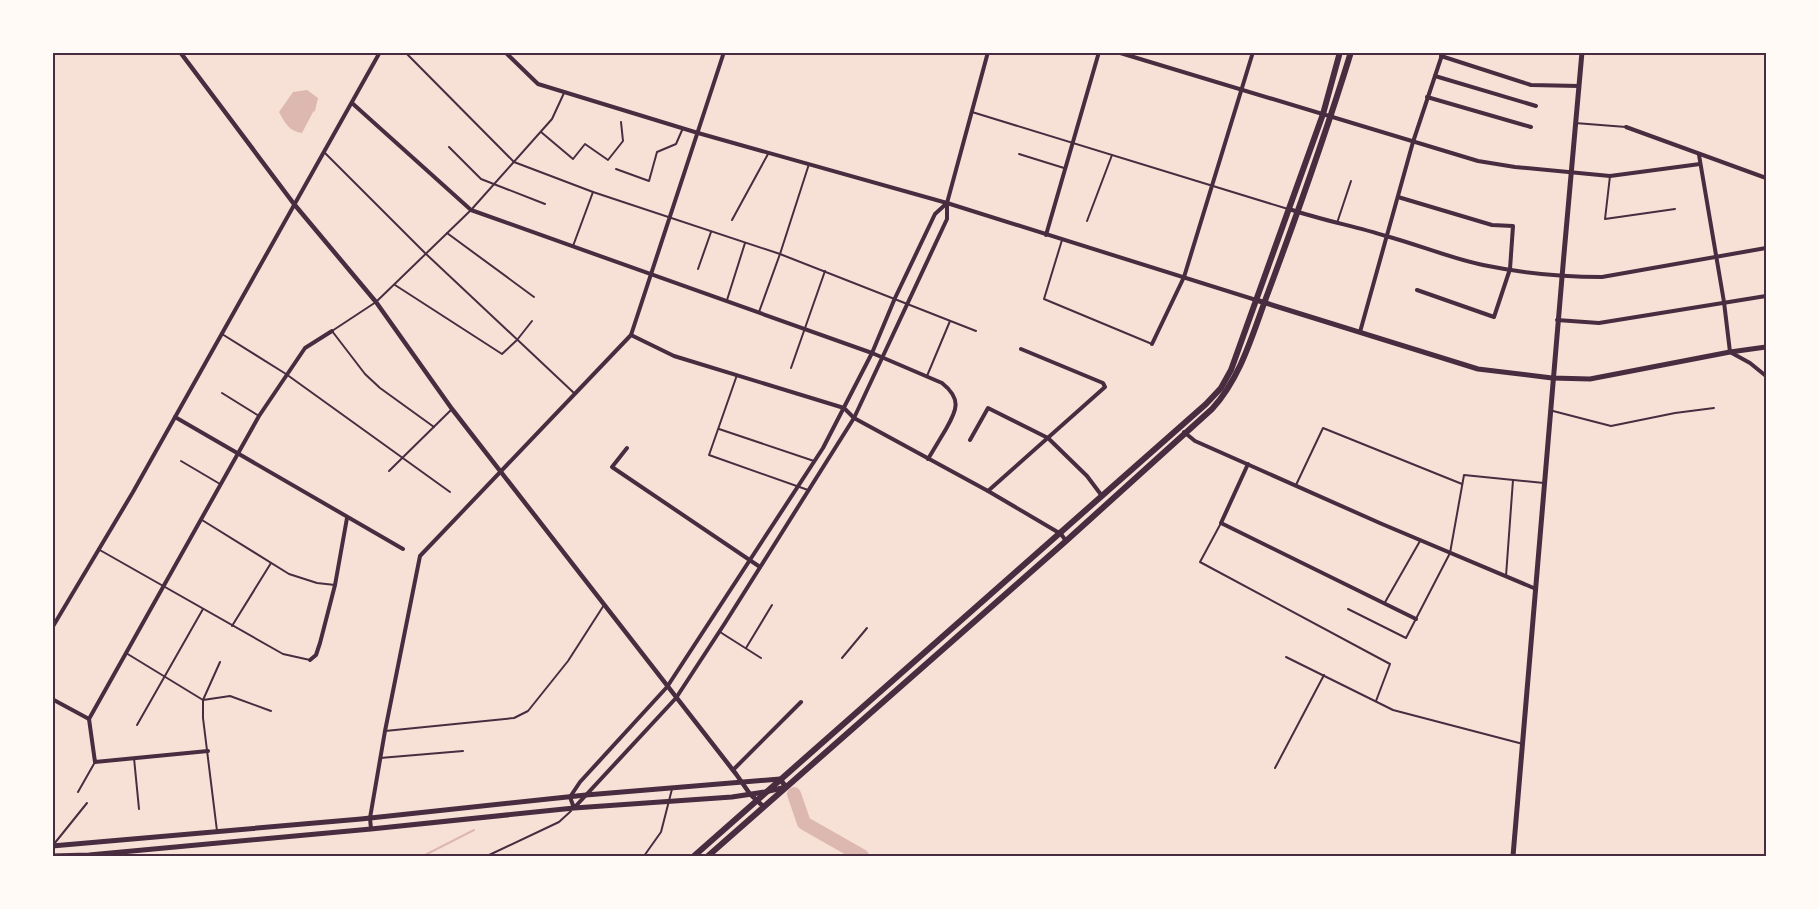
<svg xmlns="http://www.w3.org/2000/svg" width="1819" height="909" viewBox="0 0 1819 909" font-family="'Open Sans',sans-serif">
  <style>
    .water { fill: #dcb8b0 }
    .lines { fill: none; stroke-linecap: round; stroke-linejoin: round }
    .stream { stroke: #dcb8b0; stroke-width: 2 }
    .river { stroke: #dcb8b0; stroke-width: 14 }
    .service { stroke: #4a2c40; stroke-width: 2 }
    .minor { stroke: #4a2c40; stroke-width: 4 }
    .tertiary { stroke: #4a2c40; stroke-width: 4.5 }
    .secondary { stroke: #4a2c40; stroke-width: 5 }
    .primary { stroke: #4a2c40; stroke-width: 6 }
    .neatline { fill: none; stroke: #4a2c40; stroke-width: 2 }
  </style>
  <rect width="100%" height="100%" fill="#f7e1d7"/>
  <path class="water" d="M307,90L318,98L315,111L313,112L302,133C289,131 285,123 279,112L293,92Z"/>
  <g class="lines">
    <path class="stream" d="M423,856L474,830"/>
    <path class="river" d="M794,794L804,823L862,856"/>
    <g class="service">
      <path d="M405,52L514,162L593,192L780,254L976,331"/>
      <path d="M972,112L1288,209"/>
      <path d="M1575,123L1626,127"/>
      <path d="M541,132L573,159L585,144L608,160L623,141L621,122"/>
      <path d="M449,147L481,179L545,204"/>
      <path d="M324,152L425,253L574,393"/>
      <path d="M1019,154L1064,168"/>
      <path d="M616,169L649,181L657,152L676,144L683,128"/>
      <path d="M1610,176L1605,219L1675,209"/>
      <path d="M732,220L768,154"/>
      <path d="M1087,221L1112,155"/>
      <path d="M1337,223L1351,181"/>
      <path d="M447,233L534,297"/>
      <path d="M1062,240L1044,299L1152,344"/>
      <path d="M573,246L593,192"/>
      <path d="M698,269L711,232"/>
      <path d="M395,285L502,354L517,340L532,321"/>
      <path d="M727,300L745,243"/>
      <path d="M759,312L780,254L809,164"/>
      <path d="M222,334L286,374L450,492"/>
      <path d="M791,368L825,271"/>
      <path d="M737,375L709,455L808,490"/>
      <path d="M927,376L950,321"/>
      <path d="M222,393L259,416"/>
      <path d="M1553,411L1611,426L1675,413L1714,408"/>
      <path d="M434,427L380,388L365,374L332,331L376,302L471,210L552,119L564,93"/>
      <path d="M719,429L814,461"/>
      <path d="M181,461L220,484"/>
      <path d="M389,471L452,409"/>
      <path d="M1296,485L1323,428L1462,484"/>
      <path d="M202,520L289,574L317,583L335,585"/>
      <path d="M1221,523L1200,562L1390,664L1376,701"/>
      <path d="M98,549L283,654L310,660"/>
      <path d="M1506,576L1513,480"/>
      <path d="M1384,604L1420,541"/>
      <path d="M1348,609L1406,638L1450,553L1464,475L1544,483"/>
      <path d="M232,626L271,563"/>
      <path d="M720,632L761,658"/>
      <path d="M746,648L772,605"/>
      <path d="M126,653L203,700"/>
      <path d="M1286,657L1393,710L1523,744"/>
      <path d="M842,658L867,628"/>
      <path d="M203,700L230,696L271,711"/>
      <path d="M137,725L203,609"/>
      <path d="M385,731L514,718L528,711L568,661L604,605"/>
      <path d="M134,758L139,809"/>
      <path d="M380,758L463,751"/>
      <path d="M1275,768L1324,675"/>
      <path d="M78,792L95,762"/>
      <path d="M217,831L203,718V700L220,662"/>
      <path d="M54,844L87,803"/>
      <path d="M487,856L559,822L571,811"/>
      <path d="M644,856L661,832L672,789"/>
    </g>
    <g class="minor">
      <path d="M505,52L538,84L698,133L947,203L1256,300"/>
      <path d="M1117,52L1478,161L1515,167L1610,176L1700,164"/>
      <path d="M1548,52L1582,53"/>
      <path d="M1441,56L1531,85L1579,86"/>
      <path d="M1435,76L1536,106"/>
      <path d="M1427,97L1531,127"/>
      <path d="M352,103L471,210L872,353L942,383C962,399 957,410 946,429C940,439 934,449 928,459"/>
      <path d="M1626,127L1766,178"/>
      <path d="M1699,155L1724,302L1730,352L1750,363L1766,376"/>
      <path d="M1398,197L1492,225L1513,226L1510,269L1494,317L1417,290"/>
      <path d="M947,203L935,214L895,298L872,353L823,448L667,687L580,782L570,797L574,808L676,698L725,623L854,418L947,219V203L988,52"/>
      <path d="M1289,209C1321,220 1354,226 1386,236C1419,245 1450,258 1483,265C1522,273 1563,277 1602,277L1766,248"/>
      <path d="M1046,235L1099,52"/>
      <path d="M1557,320L1599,323L1766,296"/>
      <path d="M1360,332L1413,142L1443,52"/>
      <path d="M631,335L674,356L844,408L854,418L988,491L1061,534L1066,541"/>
      <path d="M1152,344L1184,277L1253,52"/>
      <path d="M175,417L403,549"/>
      <path d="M1184,432L1195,441L1382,524L1536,589"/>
      <path d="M970,440L988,408L1048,438L1087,476L1102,496"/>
      <path d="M627,448L612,467L760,567"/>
      <path d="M1248,464L1221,523L1416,619"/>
      <path d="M988,491L1105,387L1103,383L1021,349"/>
      <path d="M52,628L133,492L380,52"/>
      <path d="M310,660L316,655L320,643L335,585L347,518"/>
      <path d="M52,699L89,719"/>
      <path d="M89,719L259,416L305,348L332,331"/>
      <path d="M89,719L95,762L208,751"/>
      <path d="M733,770L801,702"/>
      <path d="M371,829L370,818L385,731L420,556L631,335L724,52"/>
    </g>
    <path class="tertiary" d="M180,52L294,204L376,302L452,409L736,774L750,794L764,807"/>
    <g class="secondary">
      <path d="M1256,300L1478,369L1552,378L1590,379L1730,352L1766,347"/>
      <path d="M52,846L361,819L586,795L780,779L786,787L765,792L732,797L574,808L371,829L89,855L52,856"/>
      <path d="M1513,856C1537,589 1557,320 1582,52"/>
    </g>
    <g class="primary">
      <path d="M694,856L1206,404L1221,388L1231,370L1323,114L1340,52"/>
      <path d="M708,856L1066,541L1212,409C1242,376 1253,332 1269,290C1298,212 1326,133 1351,52"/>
    </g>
  </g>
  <rect width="1819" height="909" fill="none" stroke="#fffaf5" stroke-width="108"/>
  <rect x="54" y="54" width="1711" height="801" class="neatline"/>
</svg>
